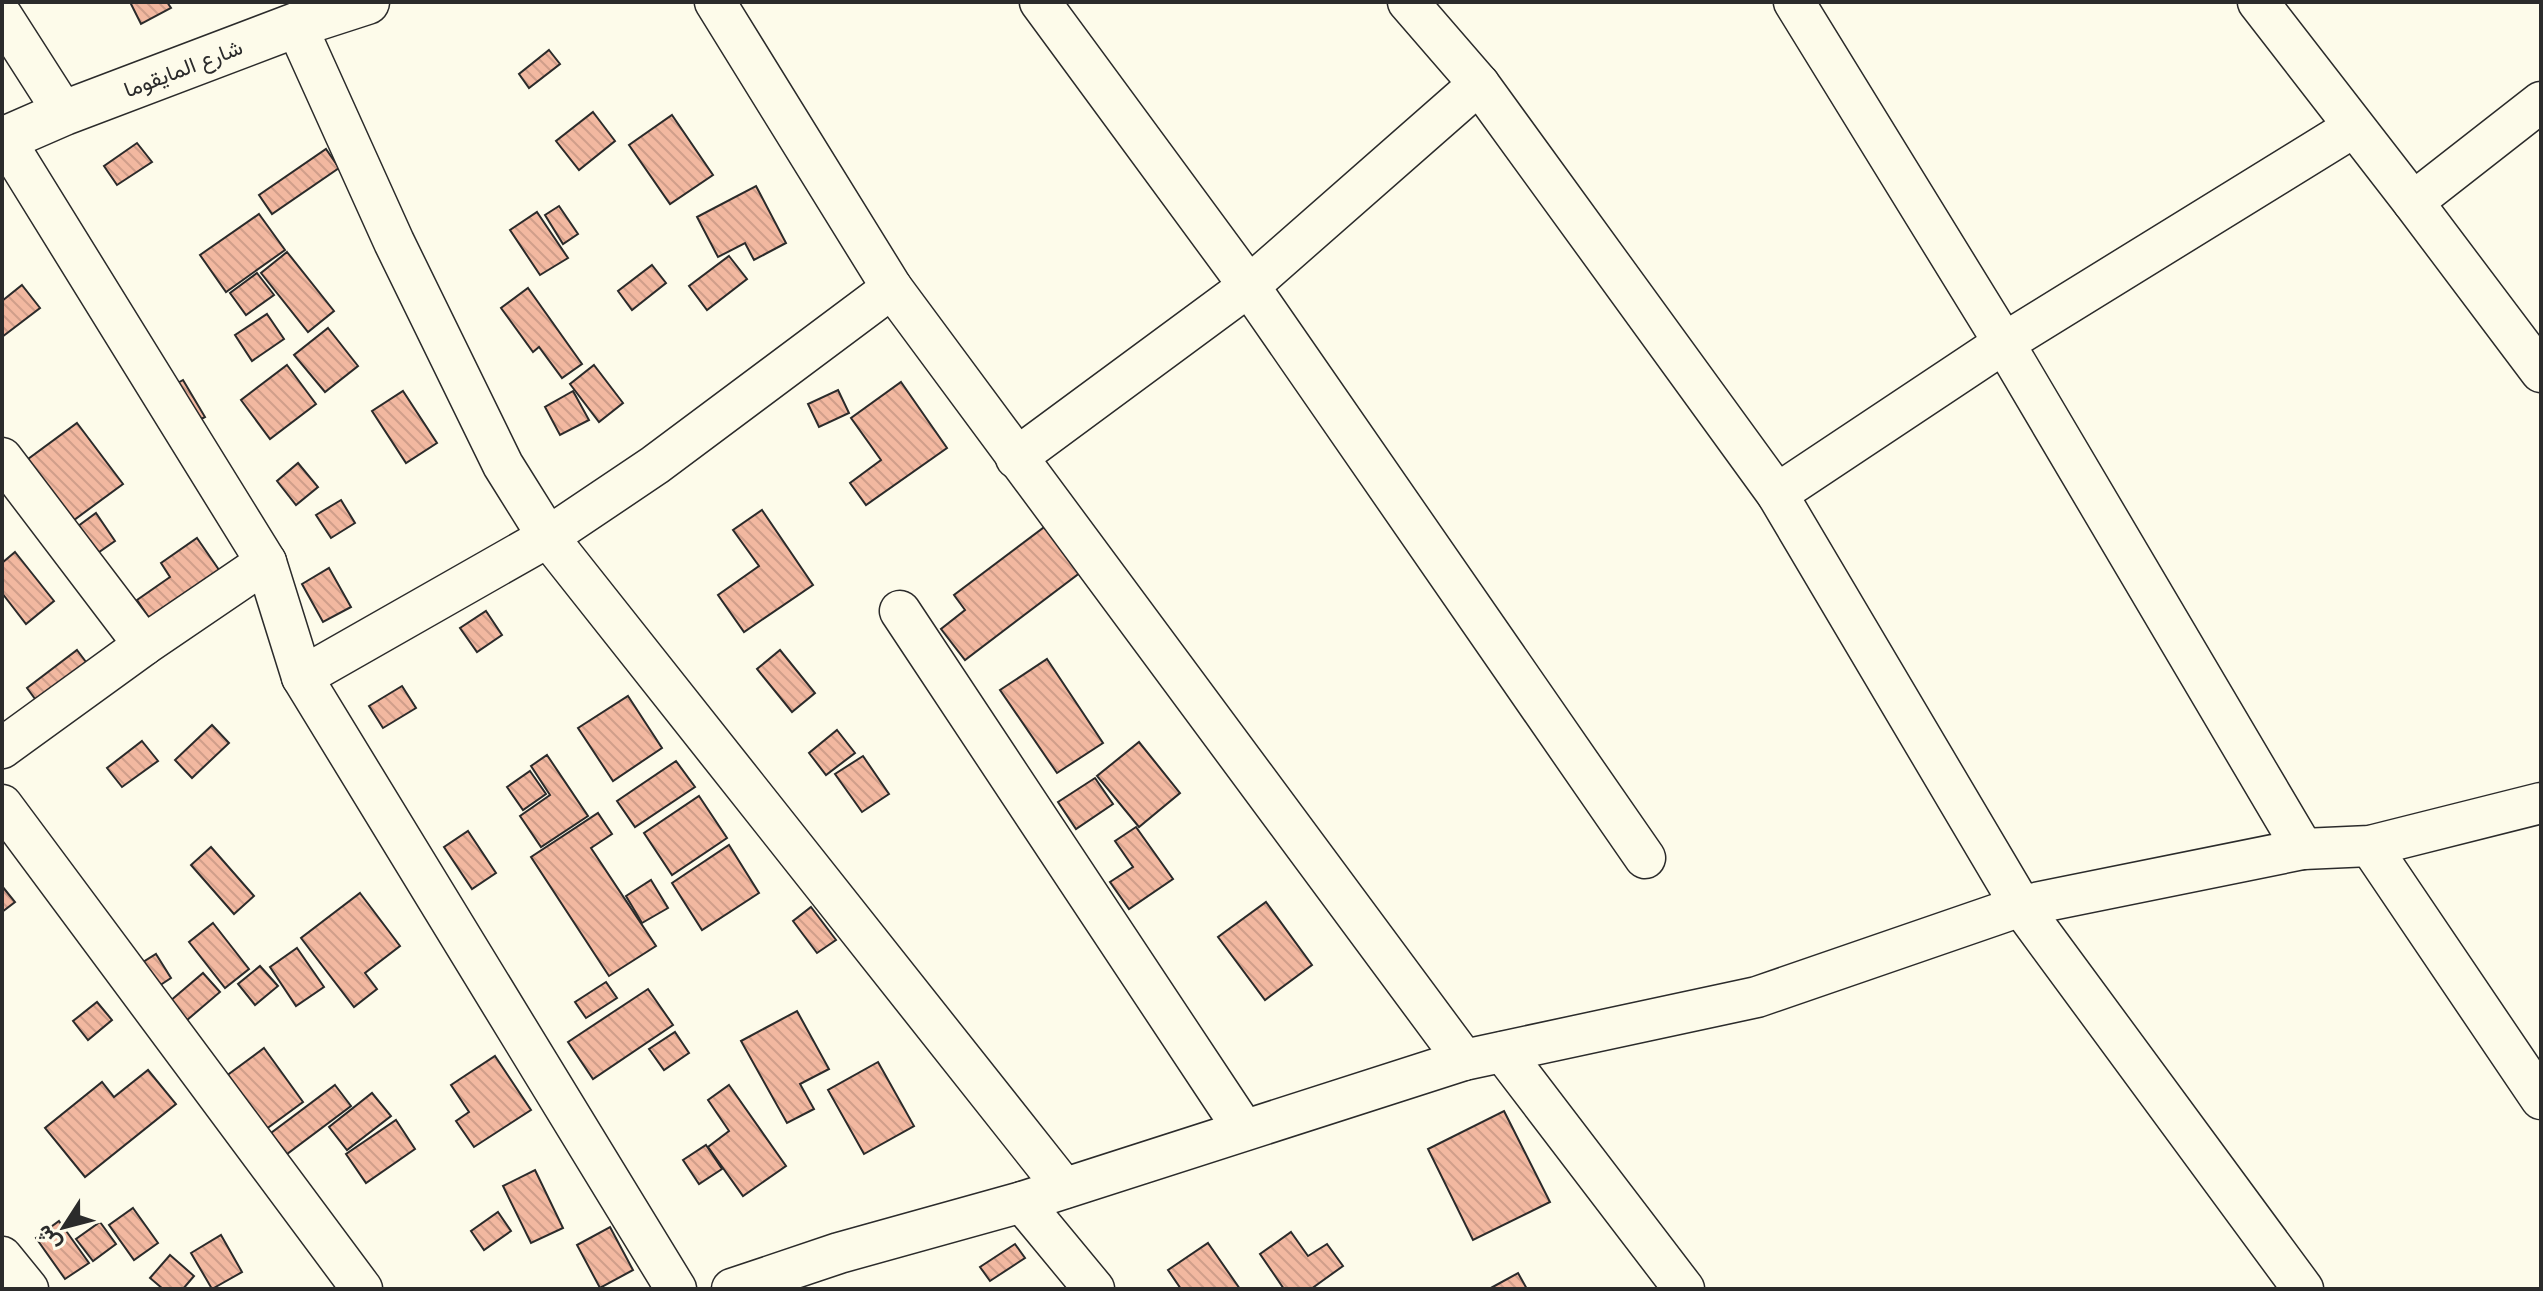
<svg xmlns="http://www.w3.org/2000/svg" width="2543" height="1291" viewBox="0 0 2543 1291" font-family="'Noto Sans',Vazirmatn,sans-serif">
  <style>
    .building { fill: url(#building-back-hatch); stroke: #2b2b2b; stroke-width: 2 }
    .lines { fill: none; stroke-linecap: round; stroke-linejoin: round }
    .street-casing { stroke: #2b2b2b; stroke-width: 43 }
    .secondary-casing { stroke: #2b2b2b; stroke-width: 47 }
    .street { stroke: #fdfbea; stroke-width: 40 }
    .secondary { stroke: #fdfbea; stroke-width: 44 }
    .labels { text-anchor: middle; stroke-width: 6; stroke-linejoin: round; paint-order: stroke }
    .street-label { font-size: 22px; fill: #2b2b2b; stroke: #fdfbea }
  </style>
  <defs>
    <pattern id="building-back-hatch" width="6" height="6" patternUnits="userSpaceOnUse" patternTransform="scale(2)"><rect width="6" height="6" fill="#f2b8a0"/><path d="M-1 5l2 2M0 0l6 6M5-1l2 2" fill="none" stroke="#d09e8a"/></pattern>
  </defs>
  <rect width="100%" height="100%" fill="#fdfbea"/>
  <g class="building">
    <path d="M130,2H167L171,8L141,24Z"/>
    <path d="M549,50L560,64L529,88L519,74Z"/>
    <path d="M593,112L615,141L579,170L556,141Z"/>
    <path d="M672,115L713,175L670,204L629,145Z"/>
    <path d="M137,143L152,162L117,185L104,166Z"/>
    <path d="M326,149L339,168L272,214L259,195Z"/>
    <path d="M756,186L786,243L754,260L745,243L718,257L697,217Z"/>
    <path d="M559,206L578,234L563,244L545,215Z"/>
    <path d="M537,212L568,258L540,275L510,230Z"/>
    <path d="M259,214L285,250L226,292L200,255Z"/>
    <path d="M287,252L334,311L308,332L261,273Z"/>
    <path d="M729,256L747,279L707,310L689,286Z"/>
    <path d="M652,265L666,283L632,310L618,291Z"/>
    <path d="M257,273L274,295L246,315L230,293Z"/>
    <path d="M22,285L40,308L2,337V301Z"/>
    <path d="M528,288L582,364L562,378L539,347L533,352L501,308Z"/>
    <path d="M267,314L284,339L252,361L235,335Z"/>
    <path d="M328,328L358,366L325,392L294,355Z"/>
    <path d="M287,365L316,404L270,439L241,400Z"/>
    <path d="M594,365L623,403L599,422L570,384Z"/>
    <path d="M183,380L205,417L188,426L167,389Z"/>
    <path d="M901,382L947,448L866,505L850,483L881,460L851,418Z"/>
    <path d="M838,390L849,413L819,427L808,404Z"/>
    <path d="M403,391L437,443L406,463L372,411Z"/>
    <path d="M573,391L589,420L560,435L545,407Z"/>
    <path d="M77,423L123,484L70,523L24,462Z"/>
    <path d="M298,463L318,487L296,505L277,481Z"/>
    <path d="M341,500L355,523L331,538L316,515Z"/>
    <path d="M762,510L813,585L744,632L718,595L759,566L733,530Z"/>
    <path d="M96,513L115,541L89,559L70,532Z"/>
    <path d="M1047,525L1081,572L965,660L941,629L965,610L954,595Z"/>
    <path d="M197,538L226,580L156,628L137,600L170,577L161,563Z"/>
    <path d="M15,552L54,601L26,624L2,593V563Z"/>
    <path d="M329,568L351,607L323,622L302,584Z"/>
    <path d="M486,611L502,635L477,652L460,628Z"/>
    <path d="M77,650L95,674L44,711L27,688Z"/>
    <path d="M780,650L815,693L792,712L757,669Z"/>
    <path d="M1047,659L1103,743L1057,773L1000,690Z"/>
    <path d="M402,686L416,708L383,728L369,706Z"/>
    <path d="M628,696L662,748L613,781L578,728Z"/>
    <path d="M212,725L229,743L192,778L175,760Z"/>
    <path d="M837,730L855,753L826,775L809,753Z"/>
    <path d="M142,741L158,761L122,787L107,768Z"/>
    <path d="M1139,742L1180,793L1139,827L1097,776Z"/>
    <path d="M547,755L588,816L541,847L520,816L550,795L531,766Z"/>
    <path d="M863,756L889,794L862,812L835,774Z"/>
    <path d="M676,761L695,787L635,827L617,801Z"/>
    <path d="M530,771L546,794L523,810L507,787Z"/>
    <path d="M1095,778L1113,804L1076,829L1058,802Z"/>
    <path d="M699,796L727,838L672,875L644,833Z"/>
    <path d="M598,813L612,834L591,848L656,946L609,976L531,857Z"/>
    <path d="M1136,827L1173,879L1129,909L1110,882L1133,867L1115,841Z"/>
    <path d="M468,831L496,873L472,889L444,847Z"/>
    <path d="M729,845L759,893L702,930L672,883Z"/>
    <path d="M211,847L254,896L234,914L191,865Z"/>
    <path d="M651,880L668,908L642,923L626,896Z"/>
    <path d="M2,886L15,902L2,912Z"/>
    <path d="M360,893L400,946L365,973L377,989L354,1007L301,938Z"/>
    <path d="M1266,902L1312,965L1265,1000L1218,937Z"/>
    <path d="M811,907L836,940L817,953L793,921Z"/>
    <path d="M213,923L249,969L225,988L189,942Z"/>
    <path d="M297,948L324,987L296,1006L270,967Z"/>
    <path d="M156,954L171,978L142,997L127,972Z"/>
    <path d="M260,966L278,986L255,1005L238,984Z"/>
    <path d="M203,973L220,992L173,1032L156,1013Z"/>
    <path d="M606,982L617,998L586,1018L575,1002Z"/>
    <path d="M648,989L673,1025L593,1079L568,1042Z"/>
    <path d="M97,1002L112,1020L88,1040L73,1021Z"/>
    <path d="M797,1011L829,1069L800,1084L814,1109L787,1123L741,1041Z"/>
    <path d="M675,1032L689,1053L664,1070L649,1049Z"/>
    <path d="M264,1048L303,1102L254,1138L214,1085Z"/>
    <path d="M495,1056L531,1110L474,1147L456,1121L469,1112L451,1085Z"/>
    <path d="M878,1062L914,1126L864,1154L828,1090Z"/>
    <path d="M148,1070L176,1104L85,1177L45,1128L102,1082L114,1097Z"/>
    <path d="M335,1085L351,1106L287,1154L271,1133Z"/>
    <path d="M729,1085L786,1166L743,1196L708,1147L729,1131L708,1100Z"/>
    <path d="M372,1093L391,1116L347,1150L329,1127Z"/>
    <path d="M1504,1111L1550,1202L1473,1240L1428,1149Z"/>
    <path d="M396,1120L415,1149L366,1183L346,1154Z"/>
    <path d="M706,1145L722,1169L699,1184L683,1160Z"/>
    <path d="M535,1170L563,1228L531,1243L503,1186Z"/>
    <path d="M133,1208L158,1243L134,1260L109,1225Z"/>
    <path d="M498,1212L511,1231L484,1250L471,1231Z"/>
    <path d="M59,1221L89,1263L65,1279L36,1238Z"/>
    <path d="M100,1222L116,1244L93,1261L76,1239Z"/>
    <path d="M610,1227L633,1270L600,1288L577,1245Z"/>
    <path d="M1291,1232L1308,1256L1327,1244L1343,1266L1311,1289H1284L1260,1254Z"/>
    <path d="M221,1235L242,1272L212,1289L191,1253Z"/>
    <path d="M1208,1243L1240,1289H1181L1168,1270Z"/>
    <path d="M1015,1244L1025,1258L990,1281L980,1267Z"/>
    <path d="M170,1255L194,1276L183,1289H163L150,1278Z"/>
    <path d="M1518,1273L1527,1289H1489Z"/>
  </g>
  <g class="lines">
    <g class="street-casing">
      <g id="street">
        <path d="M715,2L892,288L1464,1060"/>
        <path d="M1040,2L1249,286L1645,858"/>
        <path d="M1408,2L1479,84L1777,494L2021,906L2303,1289"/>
        <path d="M1794,2L2004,343L2303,849"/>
        <path d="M2258,2L2413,202L2541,372"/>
        <path d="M2,16L64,113"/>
        <path d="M296,25L394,242L503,465L548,537L1064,1188"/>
        <path d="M5,140L266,562L302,677L676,1289"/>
        <path d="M2413,202L2541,102"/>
        <path d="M2,458L144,645"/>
        <path d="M1016,458L1249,286L1479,84"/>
        <path d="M1777,494L2004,343L2354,127"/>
        <path d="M900,611L1244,1130"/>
        <path d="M302,677L548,537L655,465L892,288"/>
        <path d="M2,748L144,645L266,562"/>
        <path d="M2,805L362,1289"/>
        <path d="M2370,846L2541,1099"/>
        <path d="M1503,1052L1684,1289"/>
        <path d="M1022,1202L1094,1289"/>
        <path d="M2,1257L28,1289"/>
        <path d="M732,1289L839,1253L1022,1202L1464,1060L1757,997L2021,906L2303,849L2370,846L2541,803"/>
      </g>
    </g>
    <g class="secondary-casing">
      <path id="secondary" d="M2,140L64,113L296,25L367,2"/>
    </g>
    <use href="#street" class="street"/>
    <use href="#secondary" class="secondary"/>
  </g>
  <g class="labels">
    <g class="street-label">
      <text transform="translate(183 68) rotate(-21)" y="8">شارع المايقوما</text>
    </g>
  </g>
  <rect width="2543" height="1291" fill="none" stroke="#2b2b2b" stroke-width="8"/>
  <g transform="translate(64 1227) rotate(234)" stroke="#fdfbea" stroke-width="6" paint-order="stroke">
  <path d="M0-6L14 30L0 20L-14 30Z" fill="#2b2b2b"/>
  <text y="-12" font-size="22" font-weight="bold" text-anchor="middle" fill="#2b2b2b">ش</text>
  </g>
</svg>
